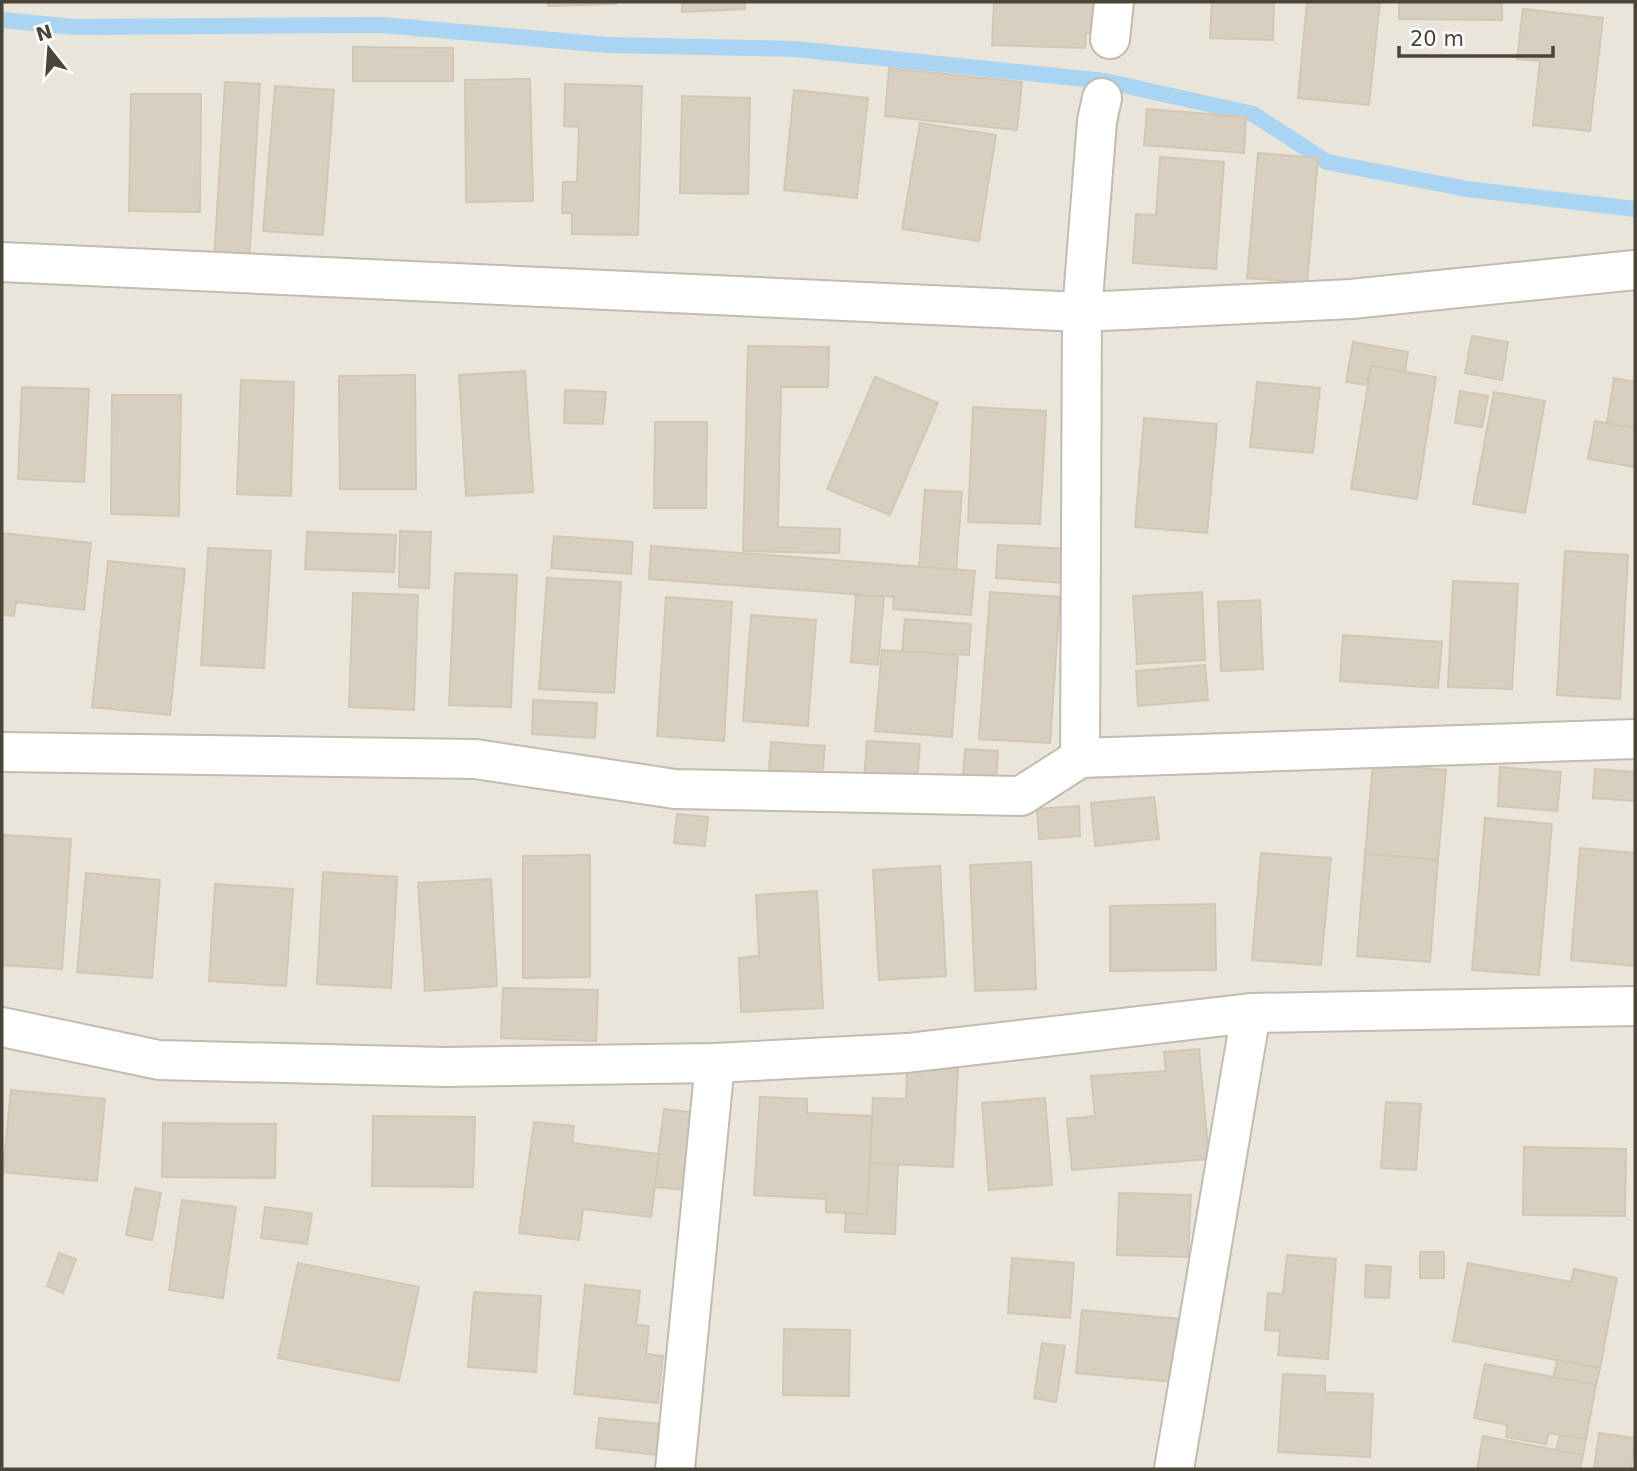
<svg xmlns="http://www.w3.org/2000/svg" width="1637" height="1471" viewBox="0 0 1637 1471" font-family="'DejaVu Sans',sans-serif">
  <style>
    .residential { fill: #eae5da }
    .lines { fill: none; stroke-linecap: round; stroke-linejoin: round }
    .stream { stroke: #a9d4f2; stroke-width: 16 }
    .building { fill: #d8cfc1; stroke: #d3c7b4; stroke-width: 2 }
    .street-casing { stroke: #c2bbae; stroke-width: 42 }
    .street { stroke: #fff; stroke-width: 38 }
  </style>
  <rect width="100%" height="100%" fill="#f6f3ec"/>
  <rect class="residential" x="2" y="2" width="1633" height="1467"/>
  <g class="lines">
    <path class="stream" d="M2,20L75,27L382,25L608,45L795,49L1105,81L1253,114L1327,162L1467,189L1635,209"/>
  </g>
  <g class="building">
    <path d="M548,2H616V4L548,6Z"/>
    <path d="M682,2H745V9L682,12Z"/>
    <path d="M994,2H1093L1092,33H1086L1085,48L992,45Z"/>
    <path d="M1212,2H1274L1273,40L1210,38Z"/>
    <path d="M1307,2H1380L1369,105L1298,98Z"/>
    <path d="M1399,2H1502V20L1399,19Z"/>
    <path d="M1523,9L1603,18L1590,131L1533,125L1540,61L1517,59Z"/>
    <path d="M353,47L453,48V81H353Z"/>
    <path d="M889,68L1022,82L1017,130L885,116Z"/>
    <path d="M530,79L533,201L466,202L465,80Z"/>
    <path d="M225,82L260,84L249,263L214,260Z"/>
    <path d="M565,84L642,86L638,235L572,234V213H562L563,182H577L579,127L564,126Z"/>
    <path d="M275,86L334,90L323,235L263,231Z"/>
    <path d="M794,90L868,98L857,198L784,190Z"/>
    <path d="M131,94H201L200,212L129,211Z"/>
    <path d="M682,96L750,98L748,194L680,193Z"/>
    <path d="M1147,109L1246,117L1244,153L1144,145Z"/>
    <path d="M920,123L996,135L979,241L902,229Z"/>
    <path d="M1258,153L1318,158L1307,283L1247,278Z"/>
    <path d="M1160,157L1224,162L1216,269L1133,263L1136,214L1156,215Z"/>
    <path d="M1472,336L1508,342L1502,380L1465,373Z"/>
    <path d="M1353,342L1408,352L1405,372L1371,366L1367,385L1346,382Z"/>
    <path d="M748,346L829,347L828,387H781L778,527L840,529L839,553L743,551Z"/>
    <path d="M1371,366L1436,377L1417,499L1351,489Z"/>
    <path d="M525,371L533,492L466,496L459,375Z"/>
    <path d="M415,375L416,489H340L339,376Z"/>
    <path d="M875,377L938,403L890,515L827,489Z"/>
    <path d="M1614,378L1635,382V428L1607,423Z"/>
    <path d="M241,380L294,382L291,496L237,494Z"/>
    <path d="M1257,382L1320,388L1313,453L1250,447Z"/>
    <path d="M22,387L89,389L84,482L18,479Z"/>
    <path d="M565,390L606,392L603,424L564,423Z"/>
    <path d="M1460,391L1488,396L1482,427L1455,423Z"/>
    <path d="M1494,392L1545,401L1525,513L1473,504Z"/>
    <path d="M112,395H181L179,516L111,514Z"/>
    <path d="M973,407L1046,411L1040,524L968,522Z"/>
    <path d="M1144,418L1217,424L1207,533L1135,527Z"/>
    <path d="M1595,421L1635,428V467L1588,459Z"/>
    <path d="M655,422H707L706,508H654Z"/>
    <path d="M925,490L962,492L956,570L919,567Z"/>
    <path d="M400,531L431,532L429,588L399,587Z"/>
    <path d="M307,532L396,535L394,572L305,569Z"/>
    <path d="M2,533L91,543L84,610L16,602L14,616L2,615Z"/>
    <path d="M554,536L633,542L631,574L551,568Z"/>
    <path d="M998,545L1066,549L1064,583L996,578Z"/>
    <path d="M651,546L975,571L971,615L893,609L894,597L649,579Z"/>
    <path d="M208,548L271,551L264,668L201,665Z"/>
    <path d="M1565,551L1628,555L1620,699L1557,695Z"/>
    <path d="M108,561L185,569L170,715L92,707Z"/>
    <path d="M455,573L517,575L511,707L449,705Z"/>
    <path d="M547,578L621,582L614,693L539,689Z"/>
    <path d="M1453,581L1518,584L1512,689L1448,687Z"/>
    <path d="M990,592L1060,597L1050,743L979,739Z"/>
    <path d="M1202,592L1205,660L1137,664L1133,596Z"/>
    <path d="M353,593L418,595L414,710L349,707Z"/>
    <path d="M856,595L884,597L878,665L851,662Z"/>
    <path d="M666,597L732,602L724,741L657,736Z"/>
    <path d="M1260,600L1263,669L1221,671L1218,602Z"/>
    <path d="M751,615L816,620L808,726L743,721Z"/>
    <path d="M905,619L971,624L969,655L902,651Z"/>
    <path d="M1343,635L1442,642L1438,688L1340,681Z"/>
    <path d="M882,650L958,655L952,737L875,731Z"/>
    <path d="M1205,665L1208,700L1138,706L1136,671Z"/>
    <path d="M533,700L597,703L595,738L532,734Z"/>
    <path d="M867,741L920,744L917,782L864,778Z"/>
    <path d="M771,742L825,746L822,775L769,771Z"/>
    <path d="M965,749L998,751L996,778L963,775Z"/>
    <path d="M1373,764L1446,770L1438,860L1365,854Z"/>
    <path d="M1500,767L1561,772L1557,811L1498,806Z"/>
    <path d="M1595,769L1635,772V801L1593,798Z"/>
    <path d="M1154,797L1159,839L1095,846L1091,803Z"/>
    <path d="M1079,806L1080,836L1039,839L1037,809Z"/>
    <path d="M677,814L708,817L705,846L674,843Z"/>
    <path d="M1485,818L1552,824L1539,975L1472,970Z"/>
    <path d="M4,835L71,839L62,969L2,965V860Z"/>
    <path d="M1580,848L1635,853V966L1571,960Z"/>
    <path d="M1261,853L1331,858L1321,965L1252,960Z"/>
    <path d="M1365,854L1438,860L1430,962L1357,956Z"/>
    <path d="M590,855V977L523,978V856Z"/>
    <path d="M1031,862L1036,989L975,991L970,865Z"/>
    <path d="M940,866L946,976L879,980L873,870Z"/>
    <path d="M323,872L397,877L391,988L317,984Z"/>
    <path d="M86,873L160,880L152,978L77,972Z"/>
    <path d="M491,879L497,986L425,991L418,883Z"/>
    <path d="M215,884L293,889L286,986L209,981Z"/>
    <path d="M817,891L823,1008L741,1012L739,958L759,956L756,895Z"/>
    <path d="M1215,904L1216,970L1110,971V906Z"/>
    <path d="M503,988L598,990L596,1041L501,1038Z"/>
    <path d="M1199,1049L1209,1159L1072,1170L1067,1119L1095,1116L1091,1076L1166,1071L1164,1052Z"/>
    <path d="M907,1066L958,1068L953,1167L870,1163L873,1098L906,1099Z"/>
    <path d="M11,1090L105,1099L97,1181L3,1172Z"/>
    <path d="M760,1097L807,1099V1113L872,1116L867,1214L826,1212V1199L754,1195Z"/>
    <path d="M1045,1098L1052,1185L989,1190L982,1103Z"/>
    <path d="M1386,1102L1421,1104L1416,1170L1381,1168Z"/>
    <path d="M664,1109L697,1113L687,1190L654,1187Z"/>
    <path d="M373,1116L475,1117L473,1187L372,1186Z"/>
    <path d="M534,1122L574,1126L572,1143L659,1154L651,1217L583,1209L579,1240L519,1233Z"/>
    <path d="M163,1123L276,1124L275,1178L162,1177Z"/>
    <path d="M1524,1147L1626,1149L1625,1216L1523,1215Z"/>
    <path d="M870,1163L898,1164L895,1234L845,1232L846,1213L867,1214Z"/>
    <path d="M135,1188L161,1193L152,1240L126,1235Z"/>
    <path d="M1119,1193L1191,1195L1188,1257L1117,1255Z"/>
    <path d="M182,1200L236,1207L223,1298L169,1290Z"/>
    <path d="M265,1207L312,1213L307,1244L261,1238Z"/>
    <rect x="1420" y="1252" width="24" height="26"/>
    <path d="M59,1253L76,1259L63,1293L47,1286Z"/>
    <path d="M1287,1255L1336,1259L1328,1359L1278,1355L1280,1331L1265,1330L1268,1293L1283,1294Z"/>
    <path d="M1012,1258L1074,1263L1070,1318L1008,1313Z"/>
    <path d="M298,1263L419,1287L399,1381L278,1358Z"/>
    <path d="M1468,1263L1571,1282L1574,1269L1617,1278L1600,1368L1453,1341Z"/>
    <path d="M1366,1265L1391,1267L1389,1298L1365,1297Z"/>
    <path d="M585,1285L640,1291L636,1325L649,1326L646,1354L663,1356L658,1403L574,1394Z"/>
    <path d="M474,1292L541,1296L536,1372L468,1367Z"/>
    <path d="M1082,1310L1180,1319L1174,1382L1076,1373Z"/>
    <path d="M784,1329L850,1330L849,1396L783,1395Z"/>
    <path d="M1042,1343L1065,1346L1056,1402L1034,1398Z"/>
    <path d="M1557,1360L1600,1368L1596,1385L1553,1378Z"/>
    <path d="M1485,1364L1596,1385L1586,1439L1549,1433L1546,1444L1506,1437L1507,1425L1474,1418Z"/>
    <path d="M1283,1374L1325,1376V1392L1373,1394L1370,1457L1278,1452Z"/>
    <path d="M599,1418L660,1424L657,1455L596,1448Z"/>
    <path d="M1599,1433L1635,1438L1631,1469H1594Z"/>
    <path d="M1560,1435L1586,1439L1583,1455L1556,1451Z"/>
    <path d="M1483,1436L1583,1455L1580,1469H1477Z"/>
  </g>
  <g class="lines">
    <g class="street-casing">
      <g id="street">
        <path d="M1110,39L1114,2"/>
        <path d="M2,262L1082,312L1351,299L1635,270"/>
        <path d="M2,752L475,759L675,789L1021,796L1080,758L1635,739"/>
        <path d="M1080,758L1082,312L1097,121L1102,98"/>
        <path d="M2,1027L159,1060L444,1067L715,1063L907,1053L1251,1013L1635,1006"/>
        <path d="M675,1469L715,1063"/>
        <path d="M1174,1469L1251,1013"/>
      </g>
    </g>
    <use href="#street" class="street"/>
  </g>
  <rect width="1637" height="1471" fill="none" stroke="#4b4439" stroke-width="7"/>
  <g transform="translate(49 49) rotate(343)" stroke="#ffffff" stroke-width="5" paint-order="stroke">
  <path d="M0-5L12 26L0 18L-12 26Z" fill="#4b4439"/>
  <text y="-10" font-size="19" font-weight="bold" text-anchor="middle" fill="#4b4439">N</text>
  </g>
  <path d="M1399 46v10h154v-10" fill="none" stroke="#4b4439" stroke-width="3.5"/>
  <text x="1410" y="46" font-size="21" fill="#4b4439" stroke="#ffffff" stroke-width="5" paint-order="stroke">20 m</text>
</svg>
